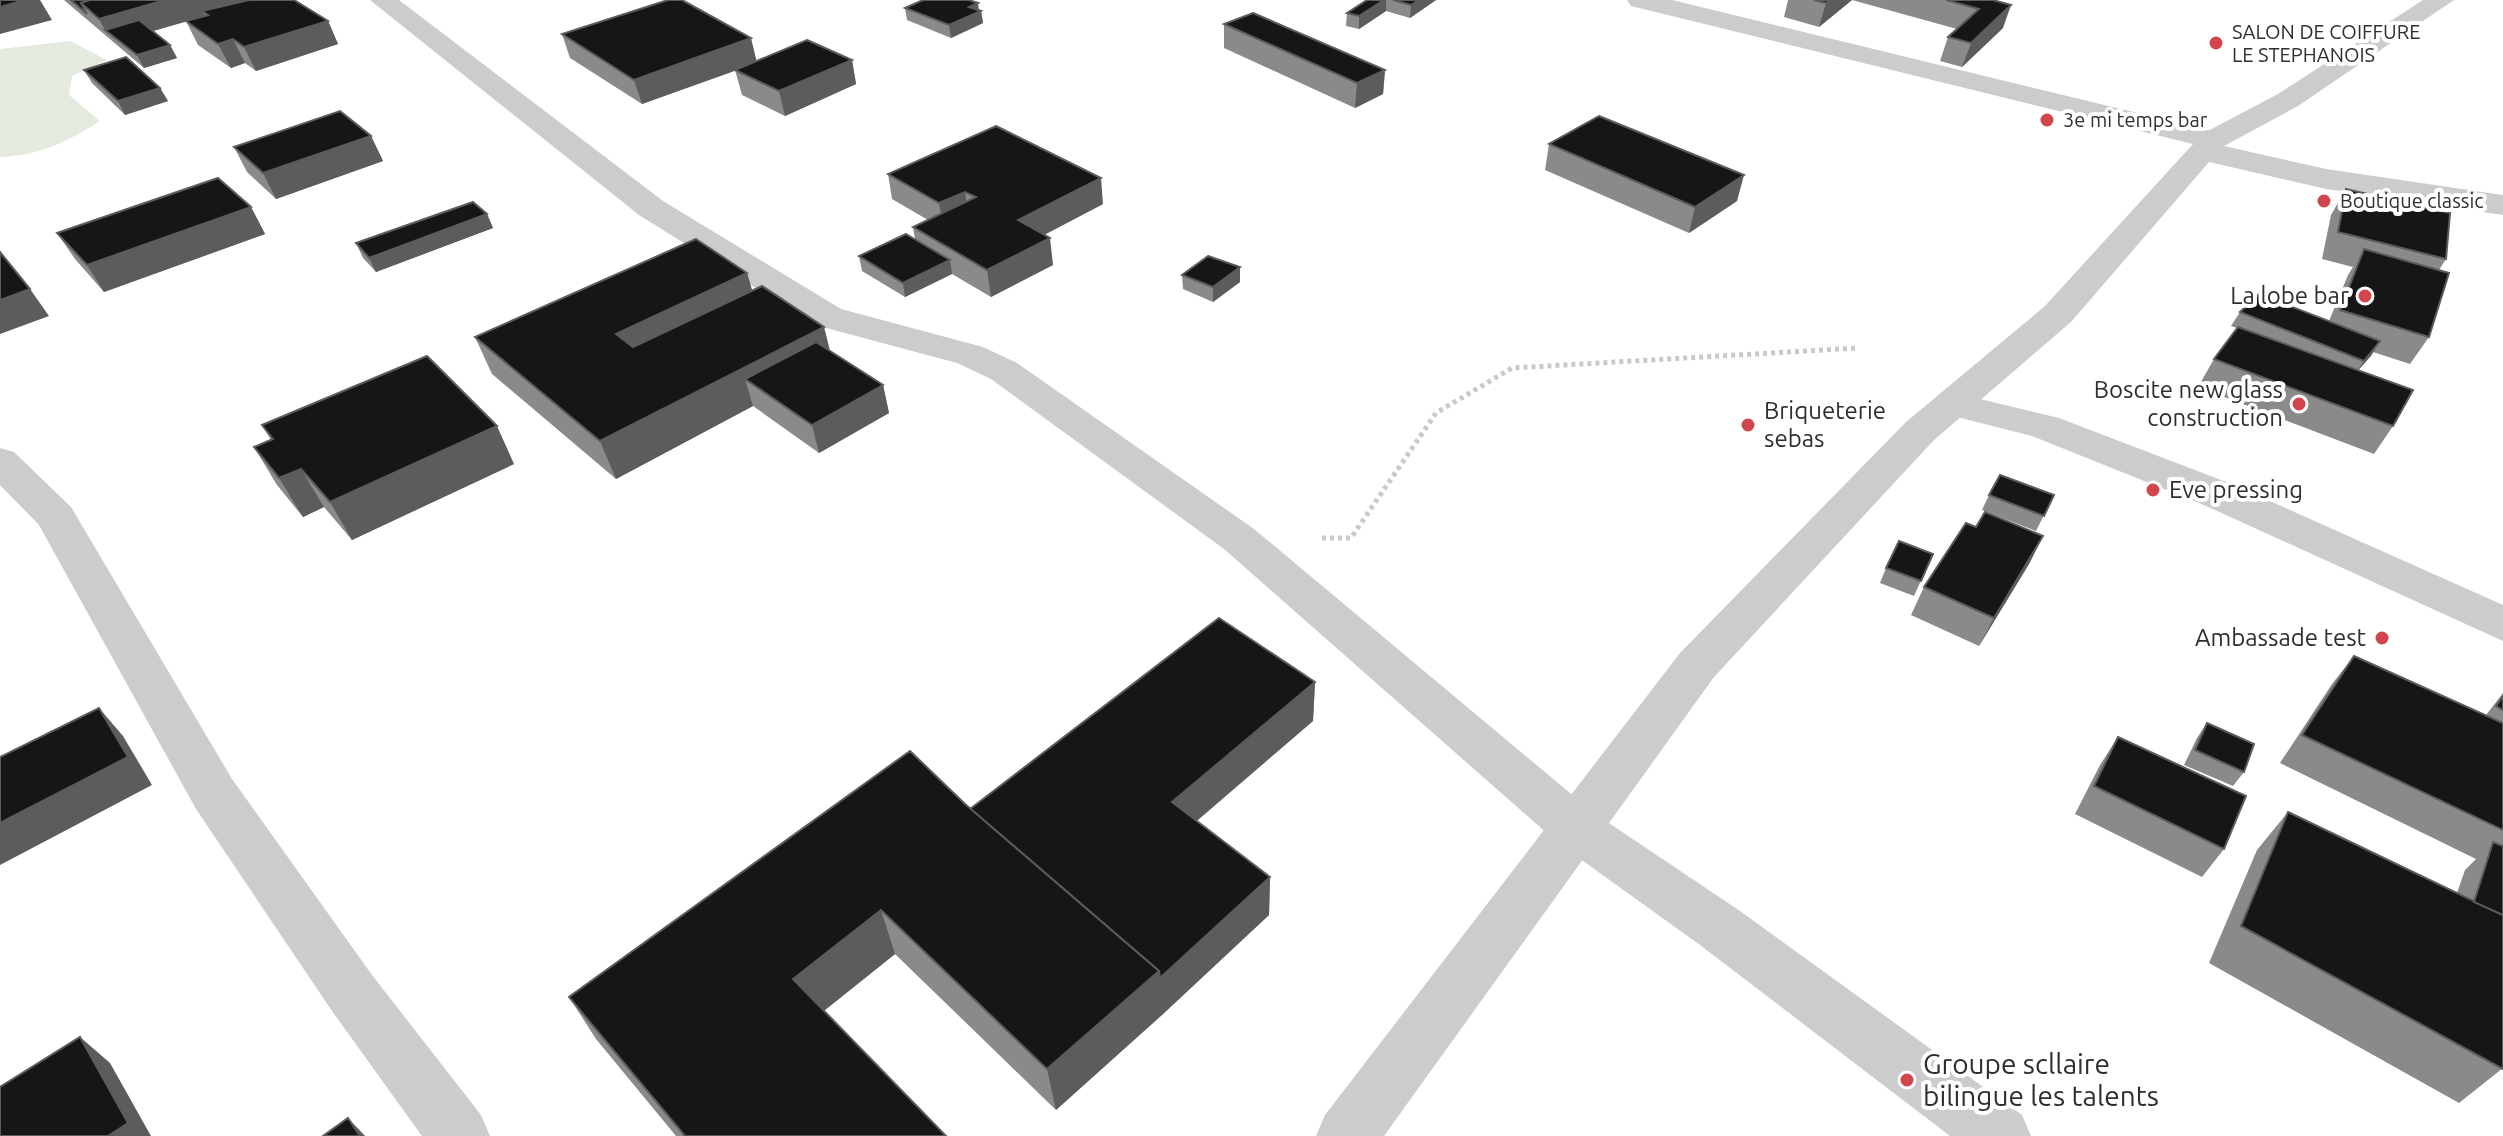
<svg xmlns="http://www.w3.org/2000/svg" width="2503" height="1136" viewBox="0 0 2503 1136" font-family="Ubuntu,sans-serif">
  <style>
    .green { fill: #e5eade }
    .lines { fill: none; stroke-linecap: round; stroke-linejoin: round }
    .path { stroke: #c9c9c9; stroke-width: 5; stroke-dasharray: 4 4; stroke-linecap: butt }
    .minor { fill: #ccc; fill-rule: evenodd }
    .tertiary { fill: #ccc; fill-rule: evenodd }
    .wall { fill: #8a8a8a }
    .shaded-wall { fill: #5c5c5c }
    .building { fill: #161616; stroke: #5c5c5c; stroke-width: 2 }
    .poi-dot { fill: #d2454c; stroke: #fff; stroke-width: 3 }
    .labels { text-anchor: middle; stroke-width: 8; stroke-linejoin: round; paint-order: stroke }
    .far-poi-label { font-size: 20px; fill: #2f2f2f; stroke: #fff; text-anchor: start }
    .poi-label { font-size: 24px; fill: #2f2f2f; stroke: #fff; text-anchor: end }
    .near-poi-label { font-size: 28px; fill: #2f2f2f; stroke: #fff; text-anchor: start }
  </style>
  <rect width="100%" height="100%" fill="#fff"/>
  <path class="green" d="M70,41L107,60L72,76L69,95L100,121C69,141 38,156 0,157V49Z"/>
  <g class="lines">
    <path class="path" d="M1322,538H1351L1436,413L1512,368L1858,348"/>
    <g class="minor">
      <path d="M370,0H399L663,201L841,309L983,347L1017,363L1254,529L1594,813L1740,911L2022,1115L2031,1136H1950L1700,945L1558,843L1224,549L991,379L957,363L815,325L639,215Z"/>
      <path d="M2423,0H2454L2298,106L2224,146L2326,169L2503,195V215L2326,189L2192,158L2188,151L2200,143L2202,134L2278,94Z"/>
      <path d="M1951,392L2059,418L2234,485L2503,605V641L2204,505L2032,436L1937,412L1932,404L1937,396Z"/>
      <path d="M0,448L14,452L71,507L232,779L372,975L481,1115L490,1136H422L332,1011L196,809L39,525L0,485Z"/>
    </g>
    <path class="tertiary" d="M1627,0H1672L2224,134L2228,140L2071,322L1934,440L1714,677L1384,1136H1316L1325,1115L1680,653L1906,422L2045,306L2193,144L1631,6Z"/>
  </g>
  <g class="wall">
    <path d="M64,0H295L328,21L338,44L256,71L245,63L231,68L198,45L186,21L205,16L152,31L170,45L177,58L144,68Z"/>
    <path d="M1367,0H1436L1410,18L1386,11L1359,29L1346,26L1347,13Z"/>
    <path d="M1788,0H1993L2003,28L1962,67L1940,61L1948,37L1957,29L1852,0L1819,27L1784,17Z"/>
    <path d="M905,8L978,10L981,11L983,23L951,38L907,20Z"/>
    <path d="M1224,24L1385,70L1383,94L1355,108L1224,48Z"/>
    <path d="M562,34L756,61L852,60L856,84L785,116L742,95L735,70L642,104L570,58Z"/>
    <path d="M84,70L160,88L168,101L125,115L92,83Z"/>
    <path d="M371,136L383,161L276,199L247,172L234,147Z"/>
    <path d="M1549,144L1737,201L1689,233L1545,170Z"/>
    <path d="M888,174L1103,204L1044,235L1053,265L991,297L952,274L905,297L862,271L859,256L915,239L913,227L928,220L892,199Z"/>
    <path d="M2346,189L2446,259L2439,270L2429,337L2410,364L2373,352L2358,370L2393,426L2374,454L2198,387L2214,359L2237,328L2231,326L2240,312L2329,321L2348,275L2353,267L2322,259L2331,215Z"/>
    <path d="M251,207L265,234L104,292L75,259L57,233Z"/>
    <path d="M487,214L493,228L376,272L363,258L356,243Z"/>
    <path d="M1240,267V282L1213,302L1183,289L1182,275Z"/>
    <path d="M747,273L752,291L824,327L830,351L883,385L889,413L819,453L753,406L616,479L492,374L475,337Z"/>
    <path d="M262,425L514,464L352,540L324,507L303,517L277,485L254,447L271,440Z"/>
    <path d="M1989,495H2054L2036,531L1982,510Z"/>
    <path d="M1976,527L2043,536L2029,564L1979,646L1911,615L1924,587Z"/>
    <path d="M1933,554L1914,596L1880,583L1886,568Z"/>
    <path d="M2354,656L2486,715L2503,693V1068L2459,1103L2209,963L2257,850L2288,812L2457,893L2465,870L2476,859L2280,763L2332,684Z"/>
    <path d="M1315,682L1313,721L1197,821L1270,877L1269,915L1163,1014L1056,1110L895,954L824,1011L946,1136H676L596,1039L569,997L970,809Z"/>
    <path d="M2207,723L2244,772L2233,786L2184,765L2197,738Z"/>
    <path d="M2118,737L2224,849L2202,877L2075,814L2100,765Z"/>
  </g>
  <g class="shaded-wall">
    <path d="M25,0H40L52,20L0,34V7Z"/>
    <path d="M165,0H258L202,11L205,16L119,41L105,30L99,19Z"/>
    <path d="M1384,0H1386V11L1359,29V16Z"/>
    <path d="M1419,0H1436L1410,18L1411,5Z"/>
    <path d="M1830,0H1852L1819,27L1826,3Z"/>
    <path d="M978,3L979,12L981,11L983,23L951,38L949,25L969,7Z"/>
    <path d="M2011,5L2003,28L1962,67L1971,43Z"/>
    <path d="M328,21L338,44L256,71L244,47Z"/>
    <path d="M751,38L757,63L642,104L634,80Z"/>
    <path d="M233,39L245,63L231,68L218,44Z"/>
    <path d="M170,45L177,58L144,68L137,55Z"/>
    <path d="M852,60L856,84L785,116L779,91Z"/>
    <path d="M1385,70L1383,94L1355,108L1357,83Z"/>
    <path d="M160,88L168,101L125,115L118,101Z"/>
    <path d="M371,136L383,161L276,199L263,173Z"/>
    <path d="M1744,175L1737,201L1689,233L1695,207Z"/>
    <path d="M1101,178L1103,204L1021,247L1018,220Z"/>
    <path d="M965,192L969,218L944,229L939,203Z"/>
    <path d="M251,207L265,234L104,292L87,265Z"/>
    <path d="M487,214L493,228L376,272L369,258Z"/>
    <path d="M1050,238L1053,265L991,297L987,270Z"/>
    <path d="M950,260L952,274L905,297L903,283Z"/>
    <path d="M1240,267V282L1213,302V287Z"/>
    <path d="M747,273L758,310L630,372L616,334Z"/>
    <path d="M30,289L49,316L0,334V300Z"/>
    <path d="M824,327L833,364L745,379L753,406L616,479L600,441Z"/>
    <path d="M2380,341L2371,356L2354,375L2364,361Z"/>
    <path d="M883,385L889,413L819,453L812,425Z"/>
    <path d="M497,426L514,464L352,540L330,502Z"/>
    <path d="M301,469L324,507L303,517L279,478Z"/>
    <path d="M2043,536L2029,564L1979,646L1994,618Z"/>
    <path d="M1315,682L1313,721L1174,840L1172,802Z"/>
    <path d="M99,708L123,736L152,785L0,865V823Z"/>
    <path d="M1270,877L1269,915L1163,1014L1056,1110L1047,1069L1159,971Z"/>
    <path d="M881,910L895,954L811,1021L793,979Z"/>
    <path d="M80,1037L110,1063L151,1136H108Z"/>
    <path d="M348,1118L365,1136H360Z"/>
  </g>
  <g class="building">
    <path d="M0,0H25L0,7Z"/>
    <path d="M71,0H90L81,3L87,14Z"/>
    <path d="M90,0H165L99,19L81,3Z"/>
    <path d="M249,0H294L328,21L244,47L233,39L218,44L186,21L208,15L202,11Z"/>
    <path d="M668,0H682L751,38L634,80L562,34Z"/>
    <path d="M923,0H969L978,3L969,7L981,11L949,25L905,8Z"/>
    <path d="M1367,0H1384L1359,16L1347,13Z"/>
    <path d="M1393,0H1419L1411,5Z"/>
    <path d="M1814,0H1830L1826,3Z"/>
    <path d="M1946,0H1993L2011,5L1971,43L1948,37L1979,9Z"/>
    <path d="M1253,13L1385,70L1357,83L1224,24Z"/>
    <path d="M139,20L170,45L137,55L105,30Z"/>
    <path d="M807,40L852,60L779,91L735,70Z"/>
    <path d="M126,57L160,88L118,101L84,70Z"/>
    <path d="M340,111L371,136L263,173L234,147Z"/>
    <path d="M1599,116L1744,175L1695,207L1549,144Z"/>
    <path d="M996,126L1101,178L1018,220L1050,238L987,270L913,227L976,197L965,192L939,203L888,174Z"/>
    <path d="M218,178L251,207L87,265L57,233Z"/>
    <path d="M2346,189L2450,213L2446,259L2338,232Z"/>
    <path d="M473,202L487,214L369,258L356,243Z"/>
    <path d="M906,234L950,260L903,283L859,256Z"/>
    <path d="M696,239L747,273L616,334L633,347L762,286L824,327L600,441L475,337Z"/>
    <path d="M2364,249L2449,273L2429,337L2340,310Z"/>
    <path d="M0,252L30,289L0,300Z"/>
    <path d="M1208,256L1240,267L1213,287L1182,275Z"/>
    <path d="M2259,294L2380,341L2364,361L2240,312Z"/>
    <path d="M2238,327L2413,390L2393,426L2214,359Z"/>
    <path d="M816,342L883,385L812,425L745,379Z"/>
    <path d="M427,356L497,426L330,502L301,469L279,478L254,447L273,439L262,425Z"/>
    <path d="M2000,475L2054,495L2044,516L1989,495Z"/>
    <path d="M1985,512L2043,536L1994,618L1924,587L1966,523L1976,527Z"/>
    <path d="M1899,541L1933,554L1921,581L1886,568Z"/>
    <path d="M1219,618L1315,682L1172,802L1270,877L1160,978L1159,971L970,809Z"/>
    <path d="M2354,656L2503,723V830L2302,735Z"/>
    <path d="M2503,696V710L2496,706Z"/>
    <path d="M99,708L128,757L0,823V757Z"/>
    <path d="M2207,723L2254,744L2244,772L2195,750Z"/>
    <path d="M2118,737L2246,796L2224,849L2094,786Z"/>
    <path d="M910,751L965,804L1159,971L1047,1069L881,910L793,979L946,1136H685L569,997Z"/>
    <path d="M2288,812L2503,915V1069L2241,926Z"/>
    <path d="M2493,842L2503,846V915L2474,902Z"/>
    <path d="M80,1037L128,1123L108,1136H0V1087Z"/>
    <path d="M348,1118L360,1136H323Z"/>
  </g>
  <g class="poi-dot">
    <circle cx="2216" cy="43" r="8"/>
    <circle cx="2047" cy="120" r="8"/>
    <circle cx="2324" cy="201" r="8"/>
    <circle cx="2365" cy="296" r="8"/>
    <circle cx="2299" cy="404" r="8"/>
    <circle cx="1748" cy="425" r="8"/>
    <circle cx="2153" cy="490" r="8"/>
    <circle cx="2382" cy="638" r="8"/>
    <circle cx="1907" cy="1080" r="8"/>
  </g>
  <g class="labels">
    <g class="far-poi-label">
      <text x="2232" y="39">SALON DE COIFFURE<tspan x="2232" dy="23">LE STEPHANOIS</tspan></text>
      <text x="2063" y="127">3e mi temps bar</text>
      <text x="2340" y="208">Boutique classic</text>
    </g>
    <g class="poi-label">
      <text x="2349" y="304">La lobe bar</text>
      <text x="2283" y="398">Boscite new glass<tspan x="2283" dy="28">construction</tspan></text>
      <text x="1764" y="419" text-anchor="start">Briqueterie<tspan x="1764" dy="28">sebas</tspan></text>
      <text x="2169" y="498" text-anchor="start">Eve pressing</text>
      <text x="2366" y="646">Ambassade test</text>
    </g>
    <g class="near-poi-label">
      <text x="1923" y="1074">Groupe scllaire<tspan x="1923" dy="32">bilingue les talents</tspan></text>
    </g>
  </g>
</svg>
